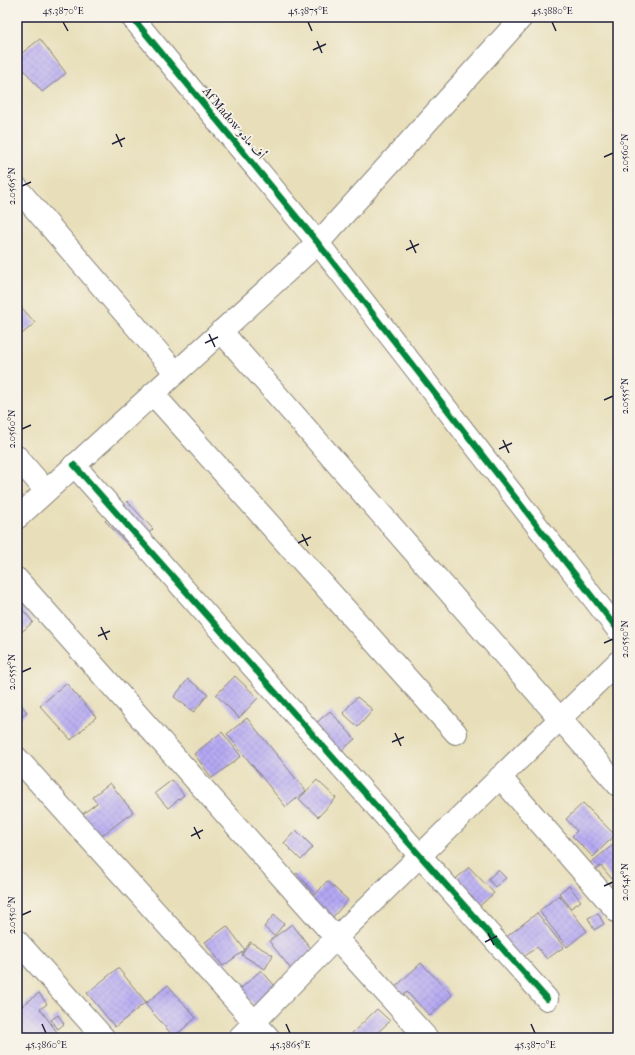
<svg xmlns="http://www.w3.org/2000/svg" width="635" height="1055" viewBox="0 0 635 1055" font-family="'IM FELL French Canon',Amiri,serif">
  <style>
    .building { fill: url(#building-cross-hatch) }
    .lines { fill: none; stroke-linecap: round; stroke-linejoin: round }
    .minor-casing { stroke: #85807a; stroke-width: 24 }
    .tertiary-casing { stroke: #85807a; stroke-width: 24 }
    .minor { stroke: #fff; stroke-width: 22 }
    .tertiary { stroke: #fff; stroke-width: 22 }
    .cycleway-casing { stroke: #f7f3e8; stroke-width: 8 }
    .cycleway { stroke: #00873e; stroke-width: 6 }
    .ticks { fill: none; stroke: #22223b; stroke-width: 1.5 }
    .labels { text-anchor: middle; stroke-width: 3.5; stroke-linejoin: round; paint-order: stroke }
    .street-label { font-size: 12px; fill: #22223b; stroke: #f7f3e8 }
    .neatline { fill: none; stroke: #22223b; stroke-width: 1.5 }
    .ticks-label { font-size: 10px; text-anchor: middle; fill: #22223b }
  </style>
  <defs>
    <pattern id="building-cross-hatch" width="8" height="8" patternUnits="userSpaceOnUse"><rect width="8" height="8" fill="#b4a7f3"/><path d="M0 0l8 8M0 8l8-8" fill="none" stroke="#9a8fd1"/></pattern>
  </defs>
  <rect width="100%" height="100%" fill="#f7f3e8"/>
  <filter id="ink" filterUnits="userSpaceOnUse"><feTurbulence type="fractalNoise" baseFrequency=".025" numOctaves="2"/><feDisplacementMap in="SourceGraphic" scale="8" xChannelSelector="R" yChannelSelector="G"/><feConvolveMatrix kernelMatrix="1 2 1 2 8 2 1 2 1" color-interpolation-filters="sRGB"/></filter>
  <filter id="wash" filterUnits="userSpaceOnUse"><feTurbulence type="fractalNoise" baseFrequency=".012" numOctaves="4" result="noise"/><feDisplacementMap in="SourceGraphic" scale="16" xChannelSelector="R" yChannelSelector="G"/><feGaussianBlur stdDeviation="0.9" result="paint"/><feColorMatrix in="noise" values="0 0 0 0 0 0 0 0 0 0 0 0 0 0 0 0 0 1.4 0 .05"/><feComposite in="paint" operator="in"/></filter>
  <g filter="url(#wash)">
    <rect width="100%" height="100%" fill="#e8dfba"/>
    <g id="blocks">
      <g class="building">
        <path d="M40,39L66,73L42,92L17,61V57Z"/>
        <path d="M17,302L35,323L17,338Z"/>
        <path d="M127,501L153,529L132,549L105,521Z"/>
        <path d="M17,603L33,622L17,636Z"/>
        <path d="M235,676L258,698L239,718L216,695Z"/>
        <path d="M188,679L208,694L194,712L174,697Z"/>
        <path d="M66,683L96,717L71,740L40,706Z"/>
        <path d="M357,697L373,710L358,727L343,713Z"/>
        <path d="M17,700L27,712L17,721Z"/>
        <path d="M330,711L355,739L332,759L307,731Z"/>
        <path d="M247,718L306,791L286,807L227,734Z"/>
        <path d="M222,732L241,756L212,778L194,754Z"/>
        <path d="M172,780L184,795L168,808L155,793Z"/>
        <path d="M317,780L336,798L318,817L299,799Z"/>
        <path d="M110,783L133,812L92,843L75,820L97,803L92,797Z"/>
        <path d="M583,803L615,835L593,857L572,836L577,831L566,819Z"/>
        <path d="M296,830L313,847L301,860L284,843Z"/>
        <path d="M618,841V886L601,866L594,871L589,864Z"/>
        <path d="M469,867L494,893L473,912L448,886Z"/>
        <path d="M498,870L506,878L495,887L488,879Z"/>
        <path d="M297,873L315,894L301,905L284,885Z"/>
        <path d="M327,881L348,900L325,926L304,908Z"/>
        <path d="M569,886L581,901L571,908L559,893Z"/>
        <path d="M559,895L587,931L567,947L539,911Z"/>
        <path d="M537,913L564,947L547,959L537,947L512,966L496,945Z"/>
        <path d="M598,913L604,924L594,930L588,918Z"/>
        <path d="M274,915L284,924L274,936L264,927Z"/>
        <path d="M292,924L320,960L297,977L269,941Z"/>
        <path d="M227,926L245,950L223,966L205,942Z"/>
        <path d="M250,942L273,955L265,969L242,955Z"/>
        <path d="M421,963L452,995L430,1016L407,992L400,998L392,990Z"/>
        <path d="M118,968L146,1002L115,1027L87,993Z"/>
        <path d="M261,970L282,994L261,1012L240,989Z"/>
        <path d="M168,985L196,1018L174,1037L145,1004Z"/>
        <path d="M39,993L47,1004L40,1009L57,1032L50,1038H26L17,1026V1010Z"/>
        <path d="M377,1009L390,1021L376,1034L381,1038H347Z"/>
        <path d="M58,1015L64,1024L58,1029L51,1020Z"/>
      </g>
    </g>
  </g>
  <g filter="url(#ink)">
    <use href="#blocks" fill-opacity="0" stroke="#85807a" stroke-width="1"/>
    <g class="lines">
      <g class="minor-casing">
        <g id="minor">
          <path d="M522,17L318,243L618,630"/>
          <path d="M17,188L176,373"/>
          <path d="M221,331L618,785"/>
          <path d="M153,394L456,733"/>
          <path d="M17,457L46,491"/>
          <path d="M74,465L547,999"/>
          <path d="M17,579L336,938L427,1038"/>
          <path d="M17,758L269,1038"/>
          <path d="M500,777L618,912"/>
          <path d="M17,941L104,1038"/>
          <path d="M239,1038L336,938L618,662"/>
        </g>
      </g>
      <g class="tertiary-casing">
        <path id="tertiary" d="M17,518L318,243L132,17"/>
      </g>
      <use href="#minor" class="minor"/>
      <use href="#tertiary" class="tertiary"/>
      <g class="cycleway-casing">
        <g id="cycleway">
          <path d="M132,17L318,243L618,630"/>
          <path d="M74,465L547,999"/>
        </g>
      </g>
      <use href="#cycleway" class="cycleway"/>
    </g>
  </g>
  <path class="ticks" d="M63,22L68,31M308,22L312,31M552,22L556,31M317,41L322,53M313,50L326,44M116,134L122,147M112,144L125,138M604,157L613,153M22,186L31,182M410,240L416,253M406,250L419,244M209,334L215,347M205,343L218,337M604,400L613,396M22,429L31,425M503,440L509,453M499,449L512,443M302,534L308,546M298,543L311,537M101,627L107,640M98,636L110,631M604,643L613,639M22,672L31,668M395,733L401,746M392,742L404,737M194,827L200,839M191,836L203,830M604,886L613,882M22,915L31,911M488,933L494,945M485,942L497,936M42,1024L46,1033M286,1024L290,1033M531,1024L535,1033"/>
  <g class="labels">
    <g class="street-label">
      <text transform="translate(234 123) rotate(50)" y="4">Af Madow أف مادو</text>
    </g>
  </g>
  <rect width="635" height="1055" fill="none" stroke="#f7f3e8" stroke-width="44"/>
  <rect x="22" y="22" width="591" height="1011" class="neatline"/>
  <g class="ticks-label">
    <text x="63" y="14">45.3870°E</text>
    <text x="308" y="14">45.3875°E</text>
    <text x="552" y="14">45.3880°E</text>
    <text transform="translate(624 153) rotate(-90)" y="4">2.0560°N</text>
    <text transform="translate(11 186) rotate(-90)" y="4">2.0565°N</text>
    <text transform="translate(624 396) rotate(-90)" y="4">2.0555°N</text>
    <text transform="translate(11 429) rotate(-90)" y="4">2.0560°N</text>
    <text transform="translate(624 639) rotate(-90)" y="4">2.0550°N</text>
    <text transform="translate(11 672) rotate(-90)" y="4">2.0555°N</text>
    <text transform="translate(624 882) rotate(-90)" y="4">2.0545°N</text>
    <text transform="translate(11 915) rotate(-90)" y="4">2.0550°N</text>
    <text x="46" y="1048">45.3860°E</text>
    <text x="290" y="1048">45.3865°E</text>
    <text x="535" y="1048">45.3870°E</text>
  </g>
</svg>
